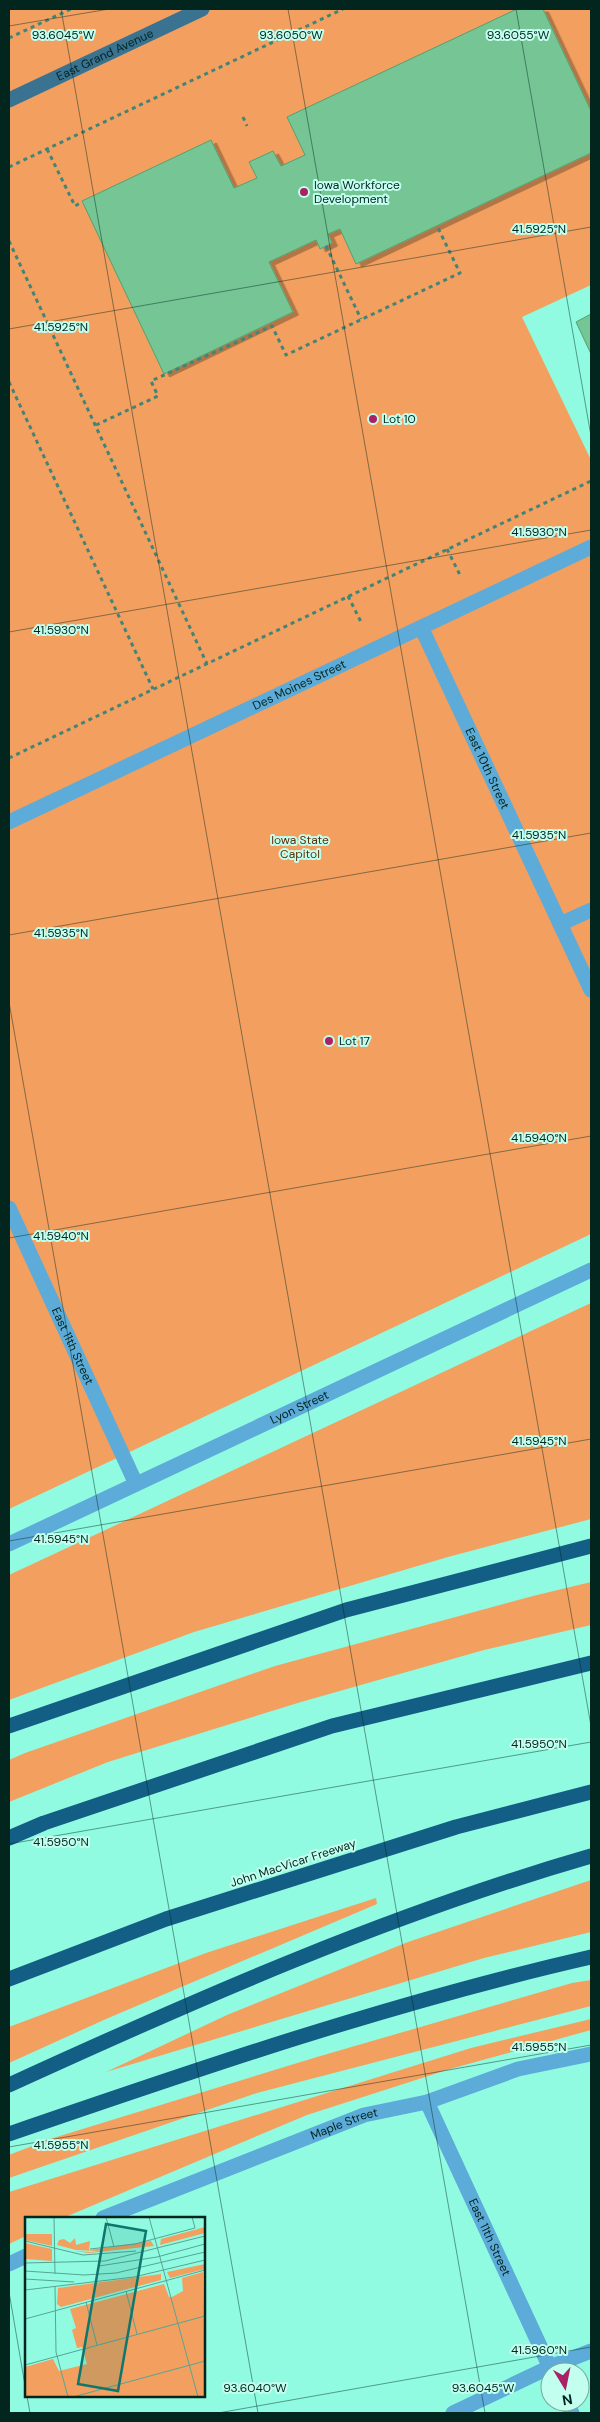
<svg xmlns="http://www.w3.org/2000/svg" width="600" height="2422" viewBox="0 0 600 2422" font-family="'DM Sans',sans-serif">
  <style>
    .green { fill: #f39f5f }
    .building { fill: #75c595; stroke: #51a173; filter: url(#shadow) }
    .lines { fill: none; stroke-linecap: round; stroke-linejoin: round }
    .path { stroke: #428576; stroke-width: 3; stroke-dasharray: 4 4; stroke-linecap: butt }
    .minor { stroke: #5cabd9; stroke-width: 15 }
    .major { stroke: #3a7292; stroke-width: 15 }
    .highway { stroke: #135e84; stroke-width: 15 }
    .ticks { fill: none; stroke: #02251e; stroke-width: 1; stroke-opacity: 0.45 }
    .poi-dot { fill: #aa2165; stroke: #c3ffef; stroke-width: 2 }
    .labels { text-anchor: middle; stroke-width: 4; stroke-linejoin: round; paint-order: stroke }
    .street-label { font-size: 12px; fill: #02251e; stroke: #c3ffef }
    .poi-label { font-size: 12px; fill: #02251e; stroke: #c3ffef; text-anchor: start }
    .park-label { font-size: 12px; fill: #5c310b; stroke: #c3ffef }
    .inset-road { fill: none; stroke: #57a593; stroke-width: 1 }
    .view { fill: #0f766e; fill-opacity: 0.15; stroke: #0f766e; stroke-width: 2.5 }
    .inset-edge { fill: none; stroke: #02251e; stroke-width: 2.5 }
    .ticks-label { font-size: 12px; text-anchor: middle; fill: #02251e; stroke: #c3ffef; stroke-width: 4; stroke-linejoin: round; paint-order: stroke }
  </style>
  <defs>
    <filter id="shadow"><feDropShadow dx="5.5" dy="3" stdDeviation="0" flood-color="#0004"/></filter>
  </defs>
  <rect width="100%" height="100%" fill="#90fbe1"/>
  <g class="green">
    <path d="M9,9H591V285L522,317L591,460V1234L9,1509Z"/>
    <path d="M591,1303V1519L448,1557L194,1632L9,1700V1575Z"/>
    <path d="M591,1582V1625L484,1650L301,1702L108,1762L9,1802V1760L25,1753L275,1666L533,1596Z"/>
    <path d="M591,1880V1932L484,1958L106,2072L227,2015L408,1942Z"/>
    <path d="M376,1898L377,1904L106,2019L9,2063V2027L206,1953Z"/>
    <path d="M591,1980V2006L257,2093L9,2178V2155L50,2139L317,2057L572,1983Z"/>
    <path d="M591,2019V2030L450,2069L307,2115L63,2218H26V2236L9,2244V2192L471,2048Z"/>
  </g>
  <g class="building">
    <path d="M517,9H543L591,111V153L356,264L340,229L328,234L332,243L320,249L316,240L269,262L293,312L164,374L82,201L211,140L234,188L257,178L249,162L273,151L281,166L305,155L287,117Z"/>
    <path d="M591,314V354L576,322Z"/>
  </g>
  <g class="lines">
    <g class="path">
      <path d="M9,38L71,9"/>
      <path d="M243,117L247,126"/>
      <path d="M47,149L75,206L82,202"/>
      <path d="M9,167L343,9"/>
      <path d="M9,241L207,664"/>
      <path d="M326,246L361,319"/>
      <path d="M9,382L153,689"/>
      <path d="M96,425L158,396L151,381L272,326L286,355L460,273L437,226"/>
      <path d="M447,549L461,577"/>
      <path d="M348,596L362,624"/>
      <path d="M9,758L591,481"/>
    </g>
    <g class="minor">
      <path id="s1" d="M422,629L591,990"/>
      <path id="s2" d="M9,822L591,547"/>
      <path d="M560,924L591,910"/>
      <path id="s3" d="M9,1208L136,1484"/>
      <path id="s4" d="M9,1544L591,1270"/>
      <path id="s5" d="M427,2102L552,2372"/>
      <path id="s6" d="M103,2218L364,2115L427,2102L518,2069L591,2054"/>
      <path d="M9,2264L26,2256"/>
      <path d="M566,2402L572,2413"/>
      <path d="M453,2413L550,2367L591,2351"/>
    </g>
    <path class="major" id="s7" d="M9,100L202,9"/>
    <g class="highway">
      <path d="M9,1726L346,1610L591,1546"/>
      <path d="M9,1838L44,1823L332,1726L591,1663"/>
      <path d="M9,1979L166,1919L456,1827L591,1792"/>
      <path d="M9,2085C199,1998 390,1914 591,1856"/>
      <path d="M9,2134C201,2068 393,2002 591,1957"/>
    </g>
  </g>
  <path class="ticks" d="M61,9L485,2413M288,9L591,1726M516,9L591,436M9,26L109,9M9,329L591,227M9,632L591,530M9,935L591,833M9,1002L258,2413M9,1238L591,1136M9,1541L591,1439M9,1844L591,1742M9,2147L591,2045M9,2292L26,2391M27,2396L30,2413M218,2413L591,2347"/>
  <g class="poi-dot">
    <circle cx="304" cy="192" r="5"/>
    <circle cx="373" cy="419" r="5"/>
    <circle cx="329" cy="1041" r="5"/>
  </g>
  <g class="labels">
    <g class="street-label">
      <text dy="4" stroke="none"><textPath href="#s7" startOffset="106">East Grand Avenue</textPath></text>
      <text dy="4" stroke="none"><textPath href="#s2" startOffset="321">Des Moines Street</textPath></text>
      <text dy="4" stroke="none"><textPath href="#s1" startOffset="154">East 10th Street</textPath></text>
      <text dy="4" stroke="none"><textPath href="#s3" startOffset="152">East 11th Street</textPath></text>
      <text dy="4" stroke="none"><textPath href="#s4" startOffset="321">Lyon Street</textPath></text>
      <text transform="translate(293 1863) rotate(-18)" y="4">John MacVicar Freeway</text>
      <text dy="4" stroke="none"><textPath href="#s6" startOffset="259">Maple Street</textPath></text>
      <text dy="4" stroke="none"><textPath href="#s5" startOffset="149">East 11th Street</textPath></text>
    </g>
    <g class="poi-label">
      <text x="314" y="189">Iowa Workforce<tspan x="314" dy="14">Development</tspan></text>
      <text x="383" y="423">Lot 10</text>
      <text x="339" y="1045">Lot 17</text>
    </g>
    <g class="park-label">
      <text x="300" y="844">Iowa State<tspan x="300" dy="14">Capitol</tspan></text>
    </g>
  </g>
  <g transform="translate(25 2217)">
    <rect width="180" height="180" fill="#90fbe1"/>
    <path d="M180,10V16L135,28L136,22ZM0,17H27V29L0,23ZM50,21L51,28L65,24L64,33L126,24L129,29L64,36L50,34L66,35L73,34L51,33L32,28L34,23L39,22L45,26ZM0,26L27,32V44L0,42ZM180,47V52L145,61L142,55ZM178,55L180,180H0V150L28,142L34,154L62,147L57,130L52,131L47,113L51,111L45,92L139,67L144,80H147L158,74L157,61ZM136,57V63L36,90L32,87L33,71Z" fill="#f39f5f"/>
    <path class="inset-road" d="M29,0L30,57M81,0L89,30M124,0L173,180M0,24L58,38L111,34M65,32L110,27L170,11L167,0M0,46L80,44L180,19M74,49L132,40L180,27M0,54L59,58L91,56L180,35M0,62L49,65M30,69L31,135L43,180M0,73L109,60L180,43M101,74L112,117M61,85L72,128M0,102L180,53M0,148L180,99M48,180L180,144"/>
    <path class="view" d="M81,7L121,14L93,174L53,167Z"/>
    <rect width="180" height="180" class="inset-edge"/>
  </g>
  <g class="ticks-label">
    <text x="63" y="39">93.6045°W</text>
    <text x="291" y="39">93.6050°W</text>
    <text x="518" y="39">93.6055°W</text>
    <text x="539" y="233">41.5925°N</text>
    <text x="61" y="331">41.5925°N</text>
    <text x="539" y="536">41.5930°N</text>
    <text x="61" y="634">41.5930°N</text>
    <text x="539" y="839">41.5935°N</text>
    <text x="61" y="937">41.5935°N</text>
    <text x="539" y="1142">41.5940°N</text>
    <text x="61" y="1240">41.5940°N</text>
    <text x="539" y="1445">41.5945°N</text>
    <text x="61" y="1543">41.5945°N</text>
    <text x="539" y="1748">41.5950°N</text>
    <text x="61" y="1846">41.5950°N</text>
    <text x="539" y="2051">41.5955°N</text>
    <text x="61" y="2149">41.5955°N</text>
    <text x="539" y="2354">41.5960°N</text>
    <text x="255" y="2392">93.6040°W</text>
    <text x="483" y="2392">93.6045°W</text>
  </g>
  <rect width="600" height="2422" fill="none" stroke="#02251e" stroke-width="20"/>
  <g transform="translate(565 2387) rotate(170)"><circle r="24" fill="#c3ffef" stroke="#76a89b"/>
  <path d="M0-4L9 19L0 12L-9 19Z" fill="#aa2165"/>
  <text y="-8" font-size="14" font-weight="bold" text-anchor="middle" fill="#02251e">N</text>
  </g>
</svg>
